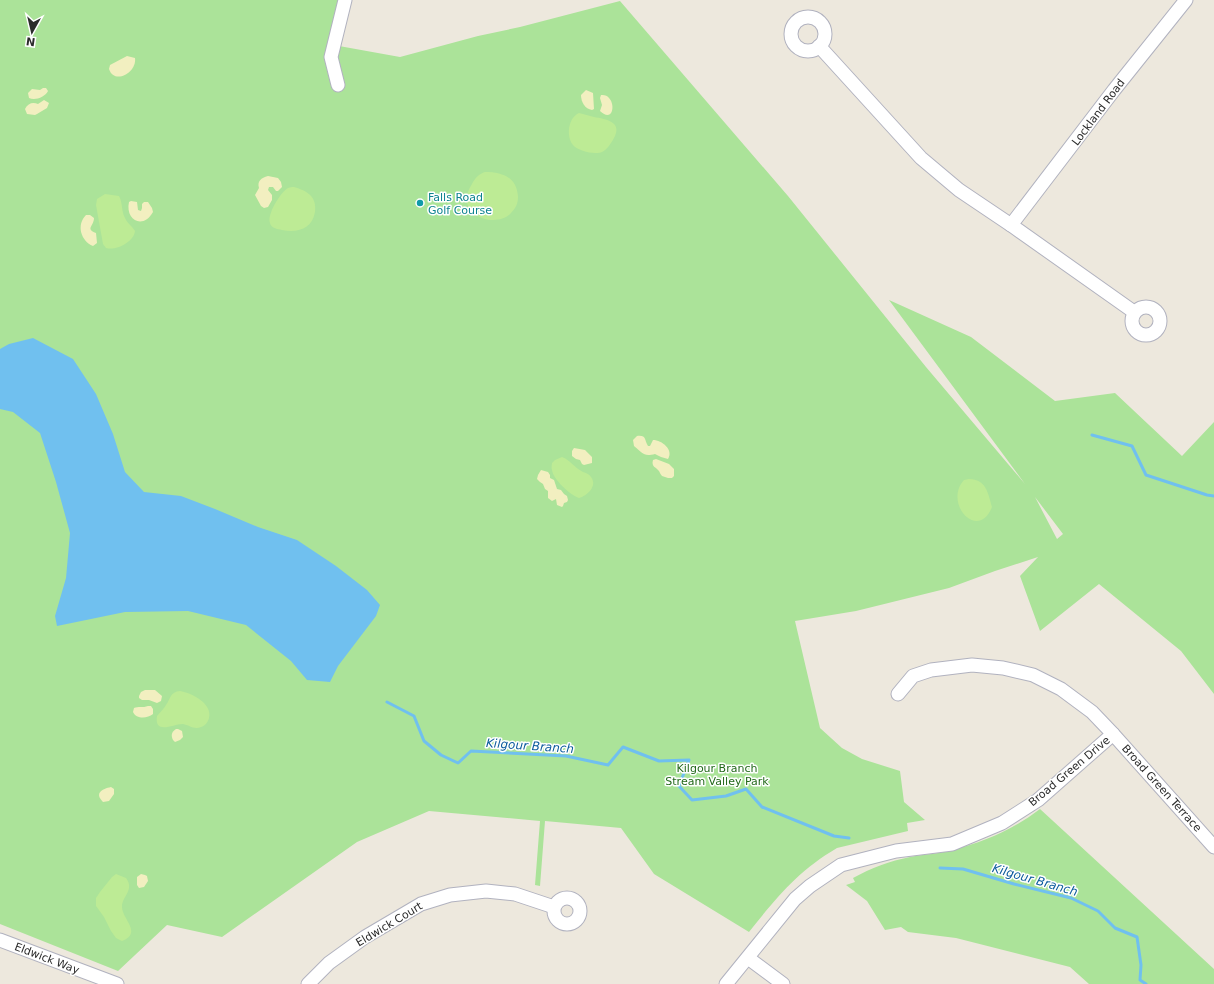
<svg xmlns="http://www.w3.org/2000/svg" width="1214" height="984" viewBox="0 0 1214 984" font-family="'DejaVu Sans',sans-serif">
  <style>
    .green { fill: #abe399; fill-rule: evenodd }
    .sand { fill: #f2efc0 }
    .pitch { fill: #bdeb95 }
    .water { fill: #70c0ef }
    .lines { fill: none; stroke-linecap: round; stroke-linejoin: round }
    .stream { stroke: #70c0ef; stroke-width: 3 }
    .street-casing { stroke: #b1b2bf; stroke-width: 15 }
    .street { stroke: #fff; stroke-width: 13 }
    .culture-dot { fill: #0f9aa8; stroke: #fff; stroke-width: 1.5 }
    .labels { text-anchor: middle; stroke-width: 3; stroke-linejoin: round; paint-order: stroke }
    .street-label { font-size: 11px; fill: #2b2b2b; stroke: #fff }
    .culture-label { font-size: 11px; fill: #0d838f; stroke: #fff; text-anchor: start }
    .park-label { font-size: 11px; fill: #22691a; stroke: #fff }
    .water-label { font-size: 12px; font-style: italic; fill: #0d5c9d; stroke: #fff }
  </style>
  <rect width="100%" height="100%" fill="#ede8dd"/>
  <g class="green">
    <path d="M0,0H349L339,46L400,57L478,36L520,27L620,1L788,196L926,367L1025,484L889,300L971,337L1055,401L1115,393L1182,456L1214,422V694L1181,651L1099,584L1040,631L1020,576L1038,557L995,571L949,588L856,611L795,621L820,728L842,748L862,759L900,771L904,802L925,820L907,823L908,831L837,848C798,871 777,897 749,932L654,874L621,828L545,821L540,886L535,885L540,821L429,811L357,842L222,937L167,925L118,971L0,924ZM1035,497L1063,534L1057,539Z"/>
    <path d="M1040,809L1214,969V984H1089L1070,967L956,938L908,932L901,927L885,930L867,901L846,885L855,882L853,878C871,868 890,861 910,857C924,854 939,854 952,850C985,842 1014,829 1040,809Z"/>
  </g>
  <g class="sand">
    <path d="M127,56L135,58C137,73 114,85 109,69L110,65Z"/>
    <path d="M43,88H46L48,91C45,97 35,101 29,98L28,93L32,89L40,90Z"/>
    <path d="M586,90L593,93L594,109L592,110C585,109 581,102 581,95Z"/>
    <path d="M601,95C617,93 616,126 600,111L602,105L600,98Z"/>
    <path d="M44,100L49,103L47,108L37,114L35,115L27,114L25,109C28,103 33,102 38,104Z"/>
    <path d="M268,176L278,178L281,182L282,187L278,191H276L273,187H269L268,190L272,195V200L268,207L264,208L261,206L255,195L259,188C257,181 261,178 268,176Z"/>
    <path d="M131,201L137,202L138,210L141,211L142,208V204L144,202H148L152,208L153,212C143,230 125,220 129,202Z"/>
    <path d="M86,215H90L94,218C94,226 85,229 96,233L97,243L93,246C81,241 76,225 86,215Z"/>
    <path d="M637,436C647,435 644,440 648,446H650L653,440C662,440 674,450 668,459L661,457L655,454C643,457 643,453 634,446L633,440Z"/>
    <path d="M574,448L585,450L592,457V463L584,465L582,464L580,460L576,459L572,456V451Z"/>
    <path d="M656,459L669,464L674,469V476L672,478H668L662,476C661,475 660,473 659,471C656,467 651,467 653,460Z"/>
    <path d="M541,470L548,472L550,475V478L554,480L557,489L561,490L564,494L567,496L568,500L567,502L564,503L563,506L562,507L557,505L556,499L552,501L548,498V491L545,489L543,484L540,482L537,479L538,475Z"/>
    <path d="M145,690H155L162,696L161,701L157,703L149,700H142L139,698V696L141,692Z"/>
    <path d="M148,706H151L153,709V714C147,719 136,719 133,712L134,708C138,706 143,708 148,706Z"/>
    <path d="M176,729H178L182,731L183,737L180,740L175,742L173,740C171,736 171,732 176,729Z"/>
    <path d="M111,787L114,789V794L109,801L103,802C94,793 102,789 111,787Z"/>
    <path d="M141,874L145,875L147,876L148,881L144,887L139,888L137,885V877Z"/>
  </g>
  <g class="pitch">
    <path d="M579,113C584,114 589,116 594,117C606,119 623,122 614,138C611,143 608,149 602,152C595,155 578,151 573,145C566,136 568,118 579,113Z"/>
    <path d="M485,172C502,172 517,177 518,197C518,203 516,208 511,213C495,230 452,214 472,184C475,178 479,174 485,172Z"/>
    <path d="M294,187C307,191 317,196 315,212C312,229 298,233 282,230C277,229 271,228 270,223C267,214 280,193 288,188C290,187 292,187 294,187Z"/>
    <path d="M105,194L119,196C123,203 121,211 125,218C127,223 132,226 135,231C134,242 116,251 106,248L103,244L96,205L97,199Z"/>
    <path d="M562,457C570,460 575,468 583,472C586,473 589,474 591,477C598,486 587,496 579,498C570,495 553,479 552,470C551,467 552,465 552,463L555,460Z"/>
    <path d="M969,479C986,479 988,493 992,507C978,542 943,503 964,480Z"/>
    <path d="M180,691C192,693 213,704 209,718C208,722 205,726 201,727C194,730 189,725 183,724C175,723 154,736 157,716C160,712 164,709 166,705C171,698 170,692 180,691Z"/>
    <path d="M116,874L126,878C135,890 122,896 122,907C122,919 143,933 122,941L116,938L111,931L104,917L96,906V898L100,892L112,877Z"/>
  </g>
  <path class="water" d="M33,338L73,359L96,394L113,434L125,472L144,492L181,496L215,509L258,527L297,540L336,566L367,590L380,605L376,616L338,666L330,682L307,680L291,661L246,625L188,611L125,612L57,626L55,616L66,578L70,533L56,482L40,433L13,412L0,409V349L9,344Z"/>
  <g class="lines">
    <g class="stream">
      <path d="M1092,435L1132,446L1146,475L1207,495L1214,496"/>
      <path d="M387,702L414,716L424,741L441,755L458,763L471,751L566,756L608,765L623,747L659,761L689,760L679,786L692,800L726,796L746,789L762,807L834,836L849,838"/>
      <path d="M940,868L963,869L1014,884L1071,898L1098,911L1115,928L1137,937L1141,965L1140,980L1146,984"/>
    </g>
    <g class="street-casing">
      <g id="street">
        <circle cx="808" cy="34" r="17"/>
        <path d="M819,46L921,158L959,190L1011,225L1134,312"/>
        <path d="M338,85L331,57L345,0"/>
        <path d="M1011,225L1114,90L1186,0"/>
        <circle cx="1146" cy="321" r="14"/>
        <path d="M898,694L913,676L931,670L972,665L1003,668L1033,675L1061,689L1092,712L1113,734L1214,847"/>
        <circle cx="567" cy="911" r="13"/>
        <path d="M0,940L117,984"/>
        <path d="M748,958L783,984"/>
        <path d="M308,984L329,963L365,937L421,904L450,895L486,891L515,894L554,907"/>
        <path d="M726,984L795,899L810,886L841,865L896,851L952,844L1002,823L1038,800L1113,734"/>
      </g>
    </g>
    <use href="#street" class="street"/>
  </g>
  <circle class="culture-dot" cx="420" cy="203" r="4"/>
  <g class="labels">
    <g class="street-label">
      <text transform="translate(1098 112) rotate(-53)" y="4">Lockland Road</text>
      <text transform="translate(1069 771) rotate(-40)" y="4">Broad Green Drive</text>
      <text transform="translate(1162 788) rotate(48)" y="4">Broad Green Terrace</text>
      <text transform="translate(389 924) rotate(-31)" y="4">Eldwick Court</text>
      <text transform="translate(47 958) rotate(21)" y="4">Eldwick Way</text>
    </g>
    <g class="culture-label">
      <text x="428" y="201">Falls Road<tspan x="428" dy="13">Golf Course</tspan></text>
    </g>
    <g class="park-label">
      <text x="717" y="772">Kilgour Branch<tspan x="717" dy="13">Stream Valley Park</tspan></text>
    </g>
    <g class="water-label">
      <text transform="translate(530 746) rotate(4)" y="4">Kilgour Branch</text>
      <text transform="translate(1035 880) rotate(16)" y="4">Kilgour Branch</text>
    </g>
  </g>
  <g transform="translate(32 32) rotate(188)" stroke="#ffffff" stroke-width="3" paint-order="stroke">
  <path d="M0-3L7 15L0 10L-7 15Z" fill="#2b2b2b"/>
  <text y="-6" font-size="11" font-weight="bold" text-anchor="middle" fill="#2b2b2b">N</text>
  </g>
</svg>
